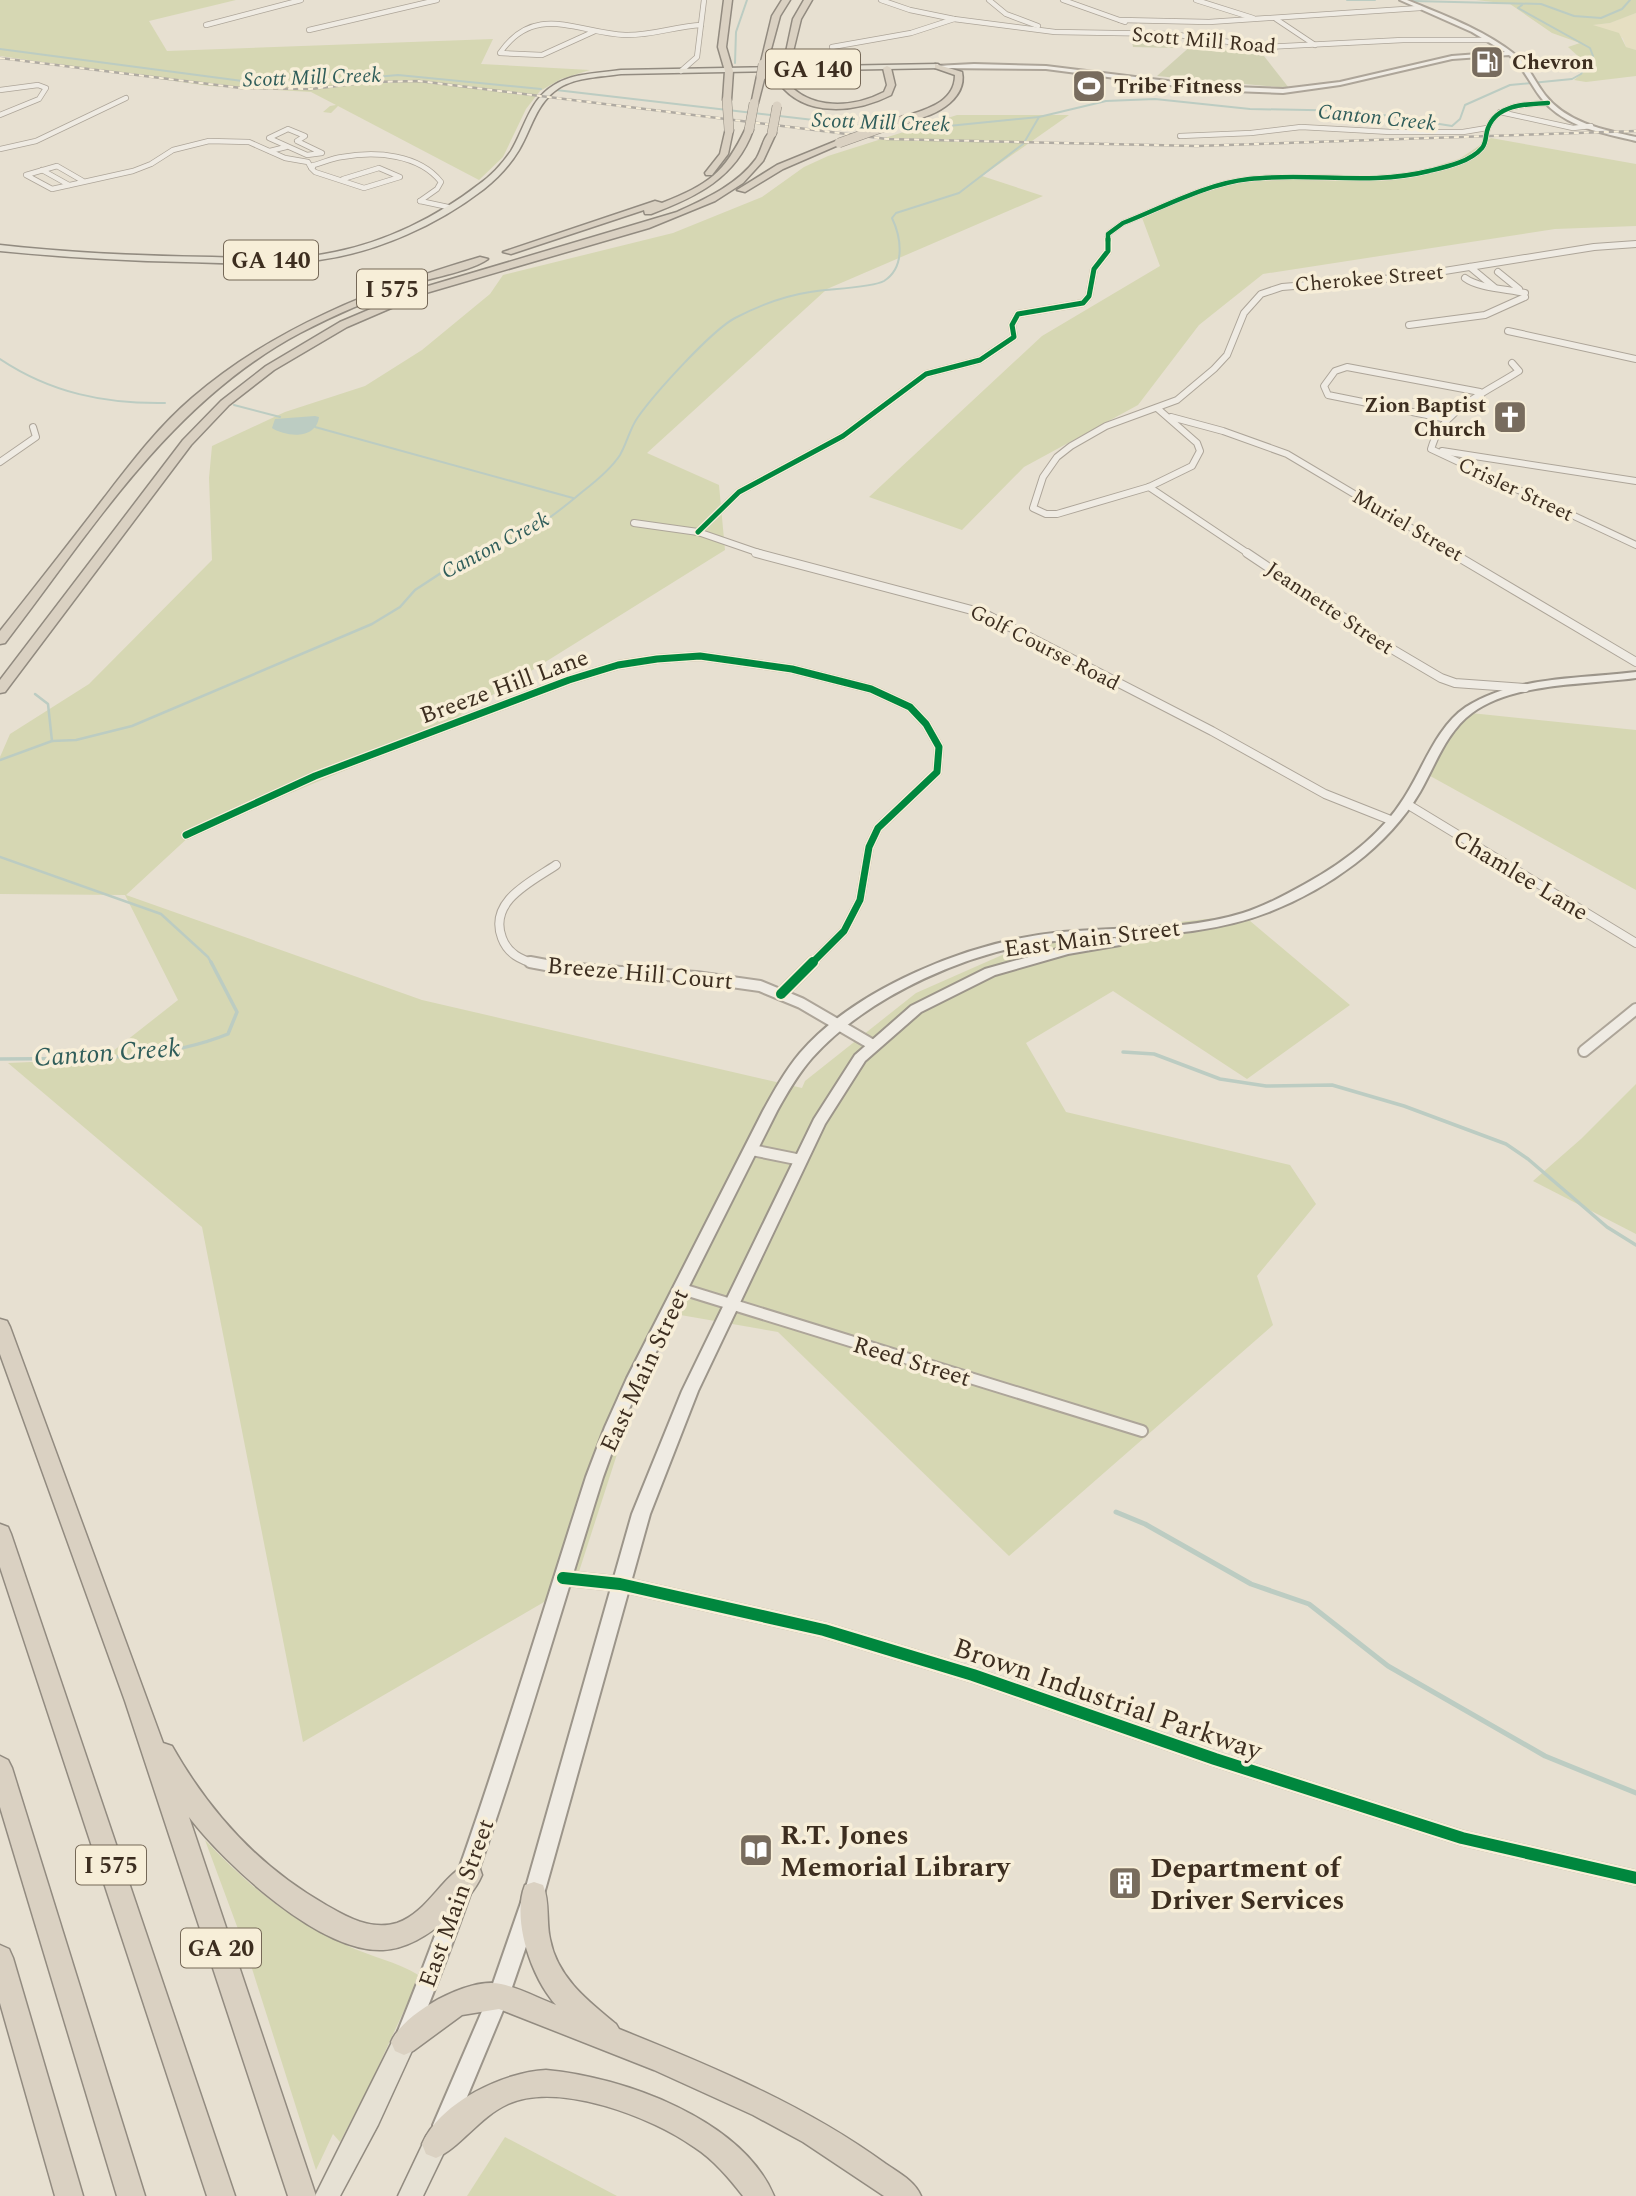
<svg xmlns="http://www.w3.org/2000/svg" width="1636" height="2196" viewBox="0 0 1636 2196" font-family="Spectral,serif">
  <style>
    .farmland { fill: #e6dfc2 }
    .green { fill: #d6d7b3 }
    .cemetery { fill: #d1d1b3 }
    .water { fill: #bcccc2 }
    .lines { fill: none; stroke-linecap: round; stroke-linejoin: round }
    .stream-far3 { stroke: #bcccc2; stroke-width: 2 }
    .stream-far2 { stroke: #bcccc2; stroke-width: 2.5 }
    .stream-far1 { stroke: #bcccc2; stroke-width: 3.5 }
    .stream { stroke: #bcccc2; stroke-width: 5 }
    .minor-far4-casing { stroke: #ada599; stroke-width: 6 }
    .minor-far3-casing { stroke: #ada599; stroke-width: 8 }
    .minor-far2-casing { stroke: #ada599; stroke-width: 10 }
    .minor-far1-casing { stroke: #ada599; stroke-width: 14 }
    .minor-casing { stroke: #ada599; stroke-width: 17 }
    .tertiary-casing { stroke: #ada599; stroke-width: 4 }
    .secondary-casing { stroke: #9c958a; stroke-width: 4 }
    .primary-casing { stroke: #928b80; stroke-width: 3 }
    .motorway-casing { stroke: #928b80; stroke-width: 3 }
    .minor-far4 { stroke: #efebe3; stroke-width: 4.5 }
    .minor-far3 { stroke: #efebe3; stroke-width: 6 }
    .minor-far2 { stroke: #efebe3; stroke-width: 8 }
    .minor-far1 { stroke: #efebe3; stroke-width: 10 }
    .minor { stroke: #efebe3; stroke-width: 13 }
    .tertiary { fill: #efebe3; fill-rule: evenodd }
    .secondary { fill: #efebe3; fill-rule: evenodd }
    .primary { fill: #e6e1d4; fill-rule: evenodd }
    .motorway { fill: #dad1c2; fill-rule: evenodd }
    .rail-casing { stroke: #afaaa2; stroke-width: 2.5 }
    .rail { stroke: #f7eed8; stroke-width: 2; stroke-dasharray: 5; stroke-linecap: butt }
    .motorway-bridge-casing { stroke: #928b80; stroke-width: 10; stroke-linecap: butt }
    .motorway-bridge { stroke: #dad1c2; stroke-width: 9 }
    .cycleway-far4-casing { stroke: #f7eed8; stroke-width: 6 }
    .cycleway-far3-casing { stroke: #f7eed8; stroke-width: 8 }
    .cycleway-far2-casing { stroke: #f7eed8; stroke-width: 10 }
    .cycleway-far1-casing { stroke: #f7eed8; stroke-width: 14 }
    .cycleway-casing { stroke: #f7eed8; stroke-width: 17 }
    .cycleway-far4 { stroke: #00873e; stroke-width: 4.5 }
    .cycleway-far3 { stroke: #00873e; stroke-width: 5 }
    .cycleway-far2 { stroke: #00873e; stroke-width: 7 }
    .cycleway-far1 { stroke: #00873e; stroke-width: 10 }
    .cycleway { stroke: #00873e; stroke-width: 12 }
    .labels { text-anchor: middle; stroke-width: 7; stroke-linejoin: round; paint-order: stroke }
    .far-street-label { font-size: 21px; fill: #3d2e20; stroke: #f7eed8 }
    .far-poi-label { font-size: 21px; font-weight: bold; fill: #3d2e20; stroke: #f7eed8; text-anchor: start }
    .far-water-label { font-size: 21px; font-style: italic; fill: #2f5d5a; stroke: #f7eed8 }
    .shield { fill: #f7eed8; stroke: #756857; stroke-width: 2 }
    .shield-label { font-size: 23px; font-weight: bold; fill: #3d2e20 }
    .street-label { font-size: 24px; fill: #3d2e20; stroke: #f7eed8 }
    .water-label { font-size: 26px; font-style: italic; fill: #2f5d5a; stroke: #f7eed8 }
    .near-street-label { font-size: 28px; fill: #3d2e20; stroke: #f7eed8 }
    .near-poi-label { font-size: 28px; font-weight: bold; fill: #3d2e20; stroke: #f7eed8; text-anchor: start }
  </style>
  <rect width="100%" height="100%" fill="#e7e0d1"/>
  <path class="farmland" d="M1636,13V50L1626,47L1623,38L1592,25L1610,23Z"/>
  <g class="green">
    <path d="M0,0H236L149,21L167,51L493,39L481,64L590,70L561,79L540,91L526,109L503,157L479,180L338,106L331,113L323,112L330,106L336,105L311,92L209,86L0,56Z"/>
    <path d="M1476,0H1636V13L1610,23L1593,25L1619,33L1626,47L1636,50V76L1586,82L1574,80L1590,67L1568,47L1580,43L1552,33L1510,4Z"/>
    <path d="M957,115H1069L982,176L1043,196L827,289L647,453L719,485L725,550L425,737L192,834L126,895L422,1000L802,1088L805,1081L916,993L1043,937L1243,915L1350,1005L1247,1079L1113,991L1026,1043L1066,1112L1290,1165L1316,1204L1257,1276L1273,1325L1009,1556L778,1332L663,1312L575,1584L303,1742L202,1227L8,1063L103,1059L178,1000L125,895L0,894V757L10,734L89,684L212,560L209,478L212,446L285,412L365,386L422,350L490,294L503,275L673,233L762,197L804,167L828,156Z"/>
    <path d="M1491,138L1636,164V226L1555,229L1263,274L1199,325L1138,405L1024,467L962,530L869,497L1042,336L1160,266L1141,215L1202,191L1247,177L1403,176L1459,159Z"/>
    <path d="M1461,712L1636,730V890L1423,772Z"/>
    <path d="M1636,1084V1234L1533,1181L1581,1139Z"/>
    <path d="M205,1840C250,1887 286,1917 346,1945C371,1957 396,1961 420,1976L371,2082L340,2142L333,2134L316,2170L248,1956Z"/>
    <path d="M505,2137L617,2196H467Z"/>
  </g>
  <g class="cemetery">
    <path d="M1147,34L1182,36L1174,48L1133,47L1131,37Z"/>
    <path d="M1193,44L1264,56L1289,88L1157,76Z"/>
  </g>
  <path class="water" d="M315,416L319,417C316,440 286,437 272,428L275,419Z"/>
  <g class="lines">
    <g class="stream-far3">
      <path d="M1347,0H1375"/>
      <path d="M1413,1L1541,4L1574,16L1601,18L1622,9L1630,0"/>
      <path d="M0,49L250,82H320L398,75L541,89"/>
      <path d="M735,63L736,32L747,0"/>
      <path d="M556,90L874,127"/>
      <path d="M892,127L948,126L1039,117L1106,101L1155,99L1250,109L1358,111L1452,126L1460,119L1465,105L1510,85L1572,79L1581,74L1593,56L1590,48L1518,8L1522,5"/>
      <path d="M1025,141L1039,117"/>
      <path d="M0,359C51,393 105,404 165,403"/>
      <path d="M234,405L280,417"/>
      <path d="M315,427L573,498"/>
      <path d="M472,554C522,538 542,526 582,492C595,482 611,469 620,455C627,443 630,428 638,417C655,393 711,331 735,318C758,306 784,296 810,292C826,289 872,288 884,281C906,267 901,237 892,218L896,213L959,193L1023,144"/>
    </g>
    <g class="stream-far2">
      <path d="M35,694L48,704L52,741"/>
      <path d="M0,760L52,741L76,740L132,726L372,624L400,607L415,590L467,556L478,553"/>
      <path d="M0,857L161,914L208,957L212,964"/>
    </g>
    <g class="stream-far1">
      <path d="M1123,1052L1154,1054L1220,1079L1266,1086L1332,1085L1404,1106L1506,1144L1528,1159L1607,1227L1636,1245"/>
      <path d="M0,1059C76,1058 156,1063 228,1034L237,1012L211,962"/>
    </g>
    <path class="stream" d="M1116,1512L1145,1524L1251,1584L1309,1604L1388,1666L1545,1756L1636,1793"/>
    <g class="minor-far4-casing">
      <g id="minor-far4">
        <path d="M881,0L910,10L954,19L1055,32L1171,34L1266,47L1403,40H1489"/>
        <path d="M989,0L1006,14L1038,26"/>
        <path d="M1063,0L1125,22"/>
        <path d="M1196,0L1253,18"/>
        <path d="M1276,19L1315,45"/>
        <path d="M1120,20L1209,22L1420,8"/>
        <path d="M206,25L301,0"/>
        <path d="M309,30L437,0"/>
        <path d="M595,31L542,55L500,53C535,2 578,33 625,35C651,36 676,26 701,25"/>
        <path d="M832,47L911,33L954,19"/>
        <path d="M681,71L697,57L704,0"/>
        <path d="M0,90L38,85L46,88L39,99L0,115"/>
        <path d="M1500,112L1573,128L1591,126"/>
        <path d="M288,129L305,136L297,141L322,153L307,155L269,138Z"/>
        <path d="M1180,136L1251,133L1301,127L1391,132H1463L1487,128"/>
        <path d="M0,149L36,141L126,98"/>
        <path d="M270,151L286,147"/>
        <path d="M313,167L311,168L315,172L364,188L400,177L379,168L343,179"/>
        <path d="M42,170L69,185"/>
        <path d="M83,181L57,166L26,175L52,189L133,171L151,164L173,150L209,141L249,142L285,158L308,162L310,166C321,164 331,158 342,157C376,151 419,154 441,182L437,189L420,201"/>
        <path d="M420,201L448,207"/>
        <path d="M1108,241V234L1123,223C1164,207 1205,184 1249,179C1309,172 1369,186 1429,171C1446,167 1470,162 1482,148C1487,142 1485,135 1488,128C1497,104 1527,104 1548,103"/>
      </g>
    </g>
    <g class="minor-far3-casing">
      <g id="minor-far3">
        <path d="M1470,267L1494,287"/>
        <path d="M1498,272L1519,289"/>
        <path d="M1465,278C1478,288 1507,289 1525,293"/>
        <path d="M1409,325L1485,315L1525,297"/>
        <path d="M1508,331L1636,359"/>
        <path d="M1512,363L1519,371C1487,392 1442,409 1431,449L1636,545"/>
        <path d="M1157,408L1197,443L1200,451L1192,466L1149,487L1057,514H1046L1033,508L1043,477L1057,457L1071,446L1106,426L1177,400L1214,369L1227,355L1244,313L1261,294L1282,287L1407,277L1594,247L1636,244"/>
        <path d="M1171,417L1223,431L1287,454L1455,554"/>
        <path d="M1447,419L1328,395L1324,386L1335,371L1347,367L1480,392L1481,397"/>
        <path d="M1442,451L1636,481"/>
        <path d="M0,462L36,437L33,427"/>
        <path d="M1149,487L1249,554"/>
        <path d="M634,523L698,532L762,554"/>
        <path d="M698,532L739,492L843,436L926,374L980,360L1014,337L1012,325L1018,314L1083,303L1089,296L1094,269L1108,251V239"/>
      </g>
    </g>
    <g class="minor-far2-casing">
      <g id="minor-far2">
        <path d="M756,553L983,613L1212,731L1325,794L1393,821"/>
        <path d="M1247,553L1380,642L1441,678L1455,683L1525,688"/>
        <path d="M1452,553L1636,662"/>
        <path d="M1407,804L1636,943"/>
        <path d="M186,835L315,776L569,680L618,665L657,659L700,656L792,669L871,689L910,707L926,724L939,747L937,772L878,828L869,847L860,900L844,931L811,964"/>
        <path d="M536,964C521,960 508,954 502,938C488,901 531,882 556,865"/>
      </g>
    </g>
    <g class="minor-far1-casing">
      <g id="minor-far1">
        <path d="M530,962L562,968L696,977L760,986L801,1003L873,1045"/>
        <path d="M781,994L813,962"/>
        <path d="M1584,1051L1636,1009"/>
        <path d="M752,1150L801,1160"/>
        <path d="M682,1289L1142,1431"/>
      </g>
    </g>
    <g class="minor-casing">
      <path id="minor" d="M563,1578L620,1584L824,1630L973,1675L1215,1759L1462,1838L1636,1878"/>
    </g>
    <g class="tertiary-casing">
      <path id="tertiary" d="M1400,0H1407C1443,15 1482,29 1513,53C1528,64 1534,81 1545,95C1567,123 1604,130 1636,137V141C1603,133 1564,127 1542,99C1530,84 1524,67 1509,55L1452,59L1340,85L1283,93L1208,90L1046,69L938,68L935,66L974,64L1046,66L1208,86L1283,89L1340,82L1452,56L1505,52L1472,32Z"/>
    </g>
    <g class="secondary-casing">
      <g id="secondary">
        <path d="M1636,672V678C1586,685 1514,682 1472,713C1446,732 1435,766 1420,792C1388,847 1328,889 1269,912C1200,939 1128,934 1055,941C973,949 868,995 812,1058C798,1074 787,1093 777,1111L643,1378L621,1427L603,1477C544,1665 491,1856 415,2038L408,2041L401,2038L398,2031C472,1850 526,1663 586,1477L605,1427L627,1378L763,1111C774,1091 785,1071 800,1053C856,988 969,942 1054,933C1116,926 1182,932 1243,913C1265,906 1285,895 1305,884C1343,863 1381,835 1404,798C1423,769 1436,727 1466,707C1514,676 1581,679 1636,672Z"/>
        <path d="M1115,938L1121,942L1120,945L1068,954L995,975L921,1012L865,1061L825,1124L698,1391L650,1514L544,1894L509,1996L452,2133L444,2136L436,2133L433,2125L489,1995L524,1894L632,1514L682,1391L814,1119L855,1055L911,1006L985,969L1068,946Z"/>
      </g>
    </g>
    <g class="primary-casing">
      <g id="primary">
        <path d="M938,64L941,68L621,74C601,77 577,77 559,88C536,103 532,128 519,150C510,165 498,178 484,189C437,225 378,252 319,260C275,266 230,263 186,262C124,261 62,257 0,251V245C71,253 141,256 212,257C253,258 295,261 335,252C385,242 437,217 478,185C491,176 502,164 511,151C525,128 529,100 554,85C573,73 599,73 621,70Z"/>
        <path d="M404,2030L412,2034L416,2042L378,2125L340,2196H315L396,2034Z"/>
        <path d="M436,2132L445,2135L448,2144L423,2196H398L427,2135Z"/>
      </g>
    </g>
    <g class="motorway-casing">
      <g id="motorway">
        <path d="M724,0H732L726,47L733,71L731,100L727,102L723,100L725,71L718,47Z"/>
        <path d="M782,0H790L780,16L767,64L760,66L772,16Z"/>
        <path d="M804,0H812L801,19L790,64L783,66L793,19Z"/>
        <path d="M935,64L962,72C968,100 930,120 906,120V116C927,109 955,102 955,75L935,68Z"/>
        <path d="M887,66L891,68L895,85L891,95C856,113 805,118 779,83L786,81C810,111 853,108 884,92L887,85L883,68Z"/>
        <path d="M761,74L765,76L758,103L751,105L757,76Z"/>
        <path d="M726,128L733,130L728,154L712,175H706L705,173L720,154Z"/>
        <path d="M746,128L753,130C736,178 696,197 651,214H645L644,210L511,254L503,252L655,201L662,203C709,184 724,174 746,128Z"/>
        <path d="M772,130L776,133L763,161L743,183L715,201L649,228L426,293L347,327L274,370L229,405L191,445L5,692L0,693V680L183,440L221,401L266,366L340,322L418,289L677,212C705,199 737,185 756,159C762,150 763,136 772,130Z"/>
        <path d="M836,141L843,143L783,169L745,192L737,190L777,165Z"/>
        <path d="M480,257L488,259C471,271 434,277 413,284C374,298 336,314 300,333C170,402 92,530 5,643L0,644V631C35,587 70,542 104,498C131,463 158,427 192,398C274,327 376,288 480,257Z"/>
        <path d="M0,1319L7,1321L10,1327L163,1743L172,1746C210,1813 259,1867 326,1905C347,1917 371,1931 397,1923C429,1912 442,1874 470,1863L479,1866L482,1875C475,1892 459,1908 445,1920C429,1935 406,1949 383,1950C320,1953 225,1864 189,1817L316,2196H288L125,1701L0,1354Z"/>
        <path d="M0,1524L8,1527L11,1534L235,2196H207L0,1567Z"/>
        <path d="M0,1756L8,1760L12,1768L145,2196H117L0,1807Z"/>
        <path d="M534,1882L543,1885C550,1902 546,1922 550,1939C557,1977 588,2001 616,2024L619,2029C711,2066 805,2105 886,2164C899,2173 915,2181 921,2196H884L803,2142L753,2115L654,2070L499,2009L462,2015L413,2051L404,2055L395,2051L391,2042C403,2013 469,1976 501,1984C519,1988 538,1998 556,2005C532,1978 511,1920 525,1885Z"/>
        <path d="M0,1945L9,1949L13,1958L83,2196H55L0,2003Z"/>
        <path d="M546,2070C623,2077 742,2119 774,2196H743C729,2178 714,2160 694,2147C652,2117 558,2081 508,2104C479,2117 460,2148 436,2158L426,2154L422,2144C440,2102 504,2072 546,2070Z"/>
      </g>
    </g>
    <use href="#minor-far4" class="minor-far4"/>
    <use href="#minor-far3" class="minor-far3"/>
    <use href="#minor-far2" class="minor-far2"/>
    <use href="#minor-far1" class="minor-far1"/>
    <use href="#minor" class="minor"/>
    <use href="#tertiary" class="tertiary"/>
    <use href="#secondary" class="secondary"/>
    <use href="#primary" class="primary"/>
    <use href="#motorway" class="motorway"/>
    <g class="rail-casing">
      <path id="rail" d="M0,58L241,88L311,89L371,82L419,81L887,139L1197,146L1636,131"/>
    </g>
    <use href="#rail" class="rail"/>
    <g class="motorway-bridge-casing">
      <g id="motorway-bridge">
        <path d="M784,75L786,64"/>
        <path d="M761,76L763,64"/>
        <path d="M727,100L729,130"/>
        <path d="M749,130L754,103"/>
        <path d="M772,133L777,106"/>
        <path d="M839,143L909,118"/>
      </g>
    </g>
    <use href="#motorway-bridge" class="motorway-bridge"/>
    <g class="cycleway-far4-casing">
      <path id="cycleway-far4" d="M1108,241V234L1123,223C1164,207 1205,184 1249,179C1309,172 1369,186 1429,171C1446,167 1470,162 1482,148C1487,142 1485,135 1488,128C1497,104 1527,104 1548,103"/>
    </g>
    <g class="cycleway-far3-casing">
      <path id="cycleway-far3" d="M698,532L739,492L843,436L926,374L980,360L1014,337L1012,325L1018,314L1083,303L1089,296L1094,269L1108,251V239"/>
    </g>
    <g class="cycleway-far2-casing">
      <path id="cycleway-far2" d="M186,835L315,776L569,680L618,665L657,659L700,656L792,669L871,689L910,707L926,724L939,747L937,772L878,828L869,847L860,900L844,931L811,964"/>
    </g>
    <g class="cycleway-far1-casing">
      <path id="cycleway-far1" d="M781,994L813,962"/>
    </g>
    <g class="cycleway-casing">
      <path id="cycleway" d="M563,1578L620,1584L824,1630L973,1675L1215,1759L1462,1838L1636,1878"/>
    </g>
    <use href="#cycleway-far4" class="cycleway-far4"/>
    <use href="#cycleway-far3" class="cycleway-far3"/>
    <use href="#cycleway-far2" class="cycleway-far2"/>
    <use href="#cycleway-far1" class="cycleway-far1"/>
    <use href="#cycleway" class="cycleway"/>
  </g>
  <defs>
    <g id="fuel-square" transform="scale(1.75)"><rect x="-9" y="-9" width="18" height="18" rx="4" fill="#786c5e" stroke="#f7eed8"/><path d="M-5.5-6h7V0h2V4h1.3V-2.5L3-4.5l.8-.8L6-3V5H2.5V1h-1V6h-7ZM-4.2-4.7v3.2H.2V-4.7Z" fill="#fff"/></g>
    <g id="stadium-square" transform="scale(1.75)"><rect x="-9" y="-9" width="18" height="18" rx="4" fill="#786c5e" stroke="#f7eed8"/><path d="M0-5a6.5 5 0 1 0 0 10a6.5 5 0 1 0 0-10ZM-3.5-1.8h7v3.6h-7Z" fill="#fff"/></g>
    <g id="church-square" transform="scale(1.75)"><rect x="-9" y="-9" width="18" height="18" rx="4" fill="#786c5e" stroke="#f7eed8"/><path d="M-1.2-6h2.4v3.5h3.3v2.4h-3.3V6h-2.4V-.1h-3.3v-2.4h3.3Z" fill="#fff"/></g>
    <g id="library-square" transform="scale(1.75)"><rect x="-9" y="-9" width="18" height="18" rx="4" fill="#786c5e" stroke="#f7eed8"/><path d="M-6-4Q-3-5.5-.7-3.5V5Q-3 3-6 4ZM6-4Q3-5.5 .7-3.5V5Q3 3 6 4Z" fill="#fff"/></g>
    <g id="building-square" transform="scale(1.75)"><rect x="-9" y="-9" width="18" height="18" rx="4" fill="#786c5e" stroke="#f7eed8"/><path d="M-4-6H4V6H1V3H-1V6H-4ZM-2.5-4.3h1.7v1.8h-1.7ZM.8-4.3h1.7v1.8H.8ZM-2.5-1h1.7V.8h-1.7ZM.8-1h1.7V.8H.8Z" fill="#fff"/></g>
  </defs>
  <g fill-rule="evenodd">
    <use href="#fuel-square" x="1487" y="62"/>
    <use href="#stadium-square" x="1089" y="86"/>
    <use href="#church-square" x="1510" y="417"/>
    <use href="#library-square" x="756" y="1850"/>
    <use href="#building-square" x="1125" y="1883"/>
  </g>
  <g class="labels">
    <g class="far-street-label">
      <text transform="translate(1204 40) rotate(5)" y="7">Scott Mill Road</text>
      <text transform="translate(1369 278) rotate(-5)" y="7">Cherokee Street</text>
      <text transform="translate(1516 489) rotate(25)" y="7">Crisler Street</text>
      <text transform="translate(1408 525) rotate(30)" y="7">Muriel Street</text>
      <text transform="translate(1330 608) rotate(34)" y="7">Jeannette Street</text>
      <text transform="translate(1045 647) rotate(27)" y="7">Golf Course Road</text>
    </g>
    <g class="far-poi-label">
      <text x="1512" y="69">Chevron</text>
      <text x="1114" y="93">Tribe Fitness</text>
      <text x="1486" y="412" text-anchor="end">Zion Baptist<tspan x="1486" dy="24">Church</tspan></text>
    </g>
    <g class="far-water-label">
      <text transform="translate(312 77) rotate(-2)" y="7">Scott Mill Creek</text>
      <text transform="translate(1377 117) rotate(6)" y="7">Canton Creek</text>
      <text transform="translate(881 122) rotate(2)" y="7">Scott Mill Creek</text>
      <text transform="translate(495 545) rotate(-28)" y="7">Canton Creek</text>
    </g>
    <g class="shield">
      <rect x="766" y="49.5" width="94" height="39" rx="5"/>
      <rect x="224" y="240.5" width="94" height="39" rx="5"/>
      <rect x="357" y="269.5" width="70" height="39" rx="5"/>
      <rect x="76" y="1845.5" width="70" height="39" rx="5"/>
      <rect x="181" y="1928.5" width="80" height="39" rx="5"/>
    </g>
    <g class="shield-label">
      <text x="813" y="77">GA 140</text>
      <text x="271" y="268">GA 140</text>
      <text x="392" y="297">I 575</text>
      <text x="111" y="1873">I 575</text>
      <text x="221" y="1956">GA 20</text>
    </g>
    <g class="street-label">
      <text transform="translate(504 686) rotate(-20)" y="8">Breeze Hill Lane</text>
      <text transform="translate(1521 875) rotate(31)" y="8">Chamlee Lane</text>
      <text transform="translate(1092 938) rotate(-7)" y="8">East Main Street</text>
      <text transform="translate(640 973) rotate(5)" y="8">Breeze Hill Court</text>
      <text transform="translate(912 1361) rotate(17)" y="8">Reed Street</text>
      <text transform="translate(644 1370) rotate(-65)" y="8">East Main Street</text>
      <text transform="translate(456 1903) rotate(-70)" y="8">East Main Street</text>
    </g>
    <g class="water-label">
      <text transform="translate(107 1052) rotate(-4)" y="9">Canton Creek</text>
    </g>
    <g class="near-street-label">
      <text transform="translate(1108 1698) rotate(19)" y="10">Brown Industrial Parkway</text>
    </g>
    <g class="near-poi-label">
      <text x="780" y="1844">R.T. Jones<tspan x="780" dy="32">Memorial Library</tspan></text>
      <text x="1150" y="1877">Department of<tspan x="1150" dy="32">Driver Services</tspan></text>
    </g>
  </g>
</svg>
